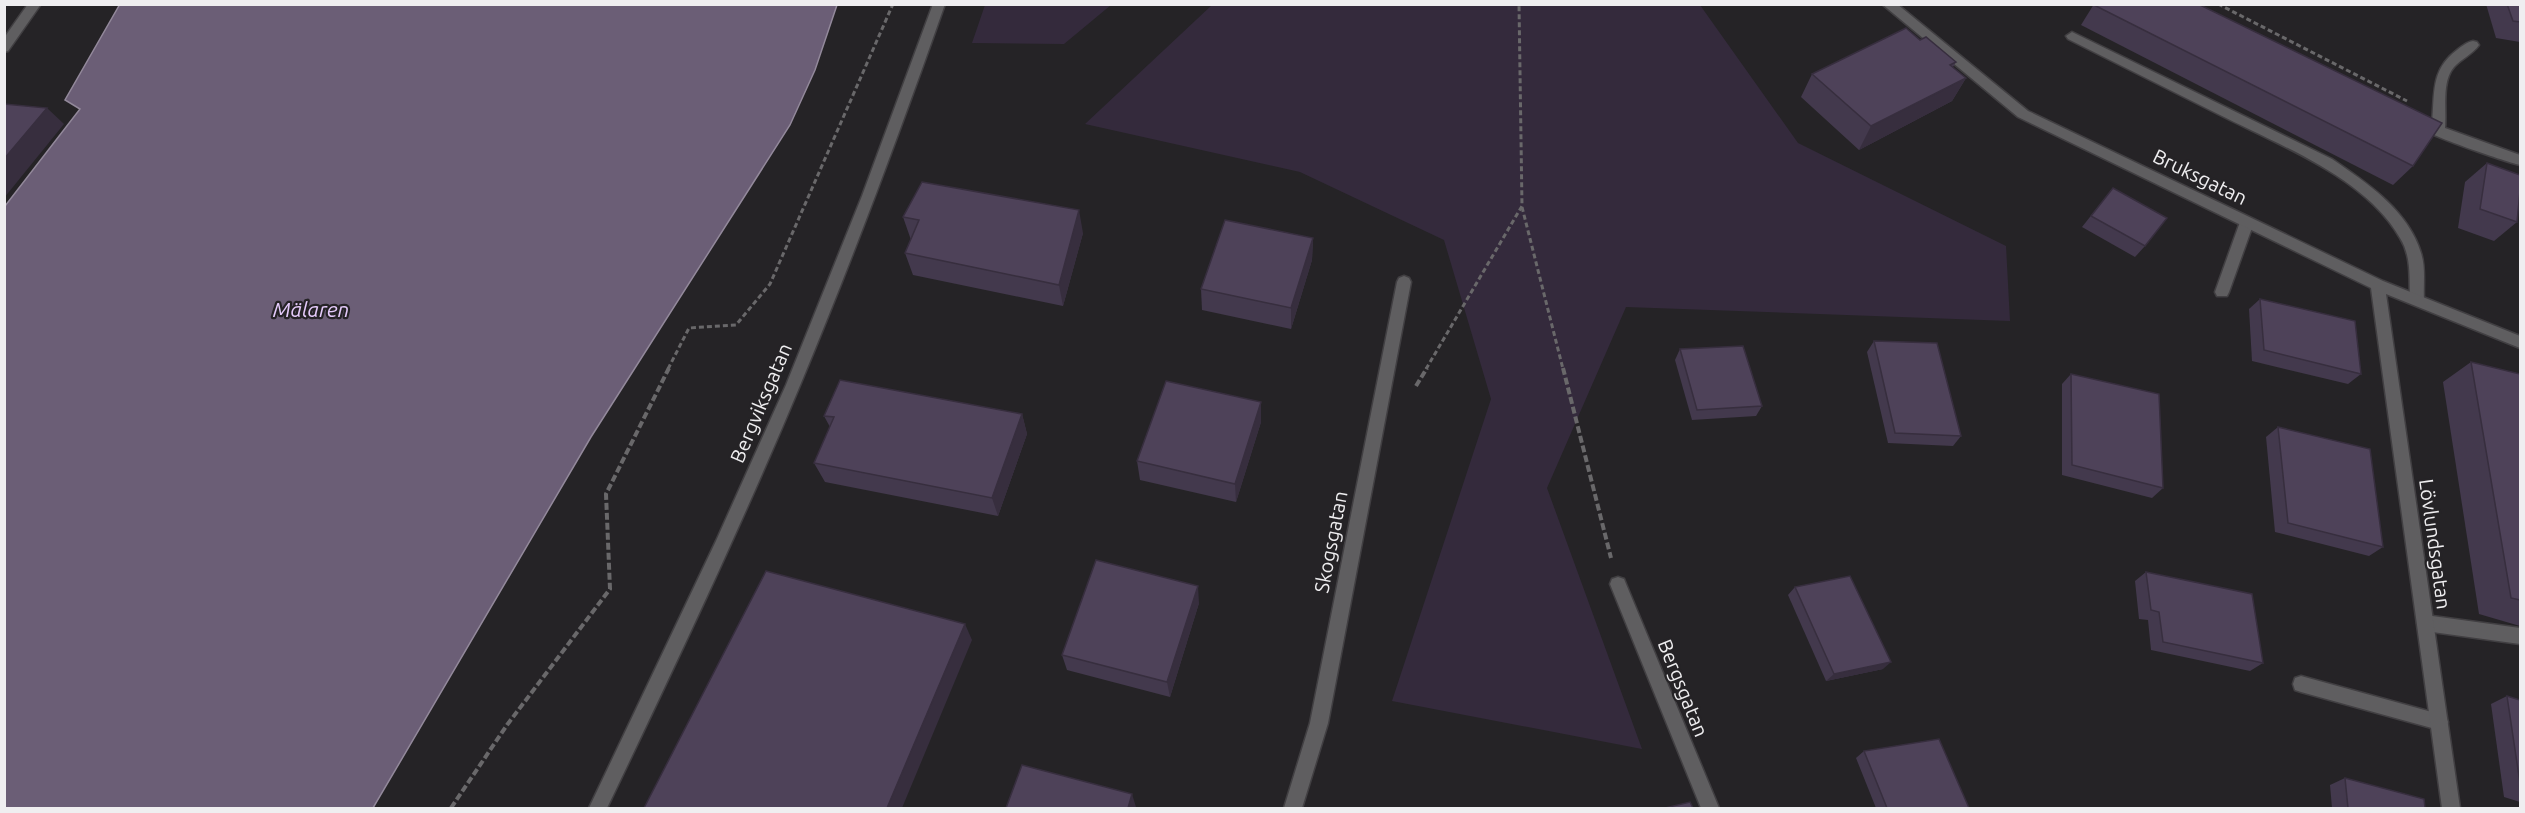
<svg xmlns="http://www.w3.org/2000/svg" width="2525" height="813" viewBox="0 0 2525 813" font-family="Ubuntu,sans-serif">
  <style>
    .green { fill: #342a3c }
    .water { fill: #6b5e76; stroke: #93899b; stroke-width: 1.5 }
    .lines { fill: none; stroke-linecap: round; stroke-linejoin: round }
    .service-casing { stroke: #413f42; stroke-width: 3 }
    .minor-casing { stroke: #413f42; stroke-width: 3 }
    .path-far1 { stroke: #69686a; stroke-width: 3; stroke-dasharray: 5 3; stroke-linecap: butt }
    .path { stroke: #69686a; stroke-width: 4; stroke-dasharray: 7 3; stroke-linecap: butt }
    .service { fill: #5f5e60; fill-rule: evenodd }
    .minor { fill: #5f5e60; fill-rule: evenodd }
    .wall { fill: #43394d }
    .shaded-wall { fill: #372e3e }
    .building { fill: #4e4259; stroke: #372e3e; stroke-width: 1.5 }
    .labels { text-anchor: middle; stroke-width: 4.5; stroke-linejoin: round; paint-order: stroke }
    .street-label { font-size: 20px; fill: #efeef0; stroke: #252326 }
    .water-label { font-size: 21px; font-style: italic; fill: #e5cbfb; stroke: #252326 }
  </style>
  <rect width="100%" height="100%" fill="#252326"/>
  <g class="green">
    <path d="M985,5V4L1111,5L1064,44L972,43Z"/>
    <path d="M1212,5H1700L1798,143L2006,246L2010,321L1626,307L1547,488L1642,749L1392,701L1491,399L1444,240L1300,172L1085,124Z"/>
  </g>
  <path class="water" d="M120,4L837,5L815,70L790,125L591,437L373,808H5V206L80,109L65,100Z"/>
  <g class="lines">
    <g class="service-casing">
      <g id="service">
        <path d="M2072,32L2332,159C2367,183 2408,210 2421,253C2426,268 2423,285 2424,300L2422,304H2412L2410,300C2409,279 2412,257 2400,238C2365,177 2279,145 2218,114C2168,89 2118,64 2068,39L2066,36Z"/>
        <path d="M2473,41L2477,42L2479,45C2473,54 2461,59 2454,67C2441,82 2447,110 2445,128L2520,155V165C2504,161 2420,133 2412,123L2419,118L2432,123C2435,94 2430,70 2457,50C2462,46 2467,42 2473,41Z"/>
        <path d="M2247,217L2254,222L2229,292L2227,296H2217L2215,292L2240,222Z"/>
        <path d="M2425,615L2520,628V644L2425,631L2419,628L2417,623L2419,618Z"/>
        <path d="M2301,676L2439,714L2445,716L2448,722L2445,728L2439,730L2301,692L2295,690L2293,684L2295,678Z"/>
      </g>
    </g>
    <g class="minor-casing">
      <g id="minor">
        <path d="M28,4H41L8,51L4,52V38Z"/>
        <path d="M933,4H945C900,132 853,258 801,383C741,527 674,668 607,808H589L716,541L786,385L862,196Z"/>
        <path d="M1882,4H1897L2028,111L2383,281L2520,336V348L2386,294L2460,808H2442L2371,288L2018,117Z"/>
        <path d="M1404,276L1409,278L1411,282L1328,723L1302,808H1284L1310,723L1397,282L1399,278Z"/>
        <path d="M1618,577L1624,579L1626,584L1719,808H1701L1610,584L1612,579Z"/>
      </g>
    </g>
    <g class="path-far1">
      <path d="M2218,4L2407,101"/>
      <path d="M1522,207L1563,369"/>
      <path d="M668,369L689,328L736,325L770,284L893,4"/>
      <path d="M1426,369L1522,206L1519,4"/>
    </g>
    <g class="path">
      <path d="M1563,368L1611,558"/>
      <path d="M1416,386L1427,368"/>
      <path d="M451,808L507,725L610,589L606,494L669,368"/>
    </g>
    <use href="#service" class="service"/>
    <use href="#minor" class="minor"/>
  </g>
  <g class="wall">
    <path d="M2094,4L2413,166L2393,185L2081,25Z"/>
    <path d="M2486,4H2520V42L2496,38Z"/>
    <path d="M1920,40L1956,62L1953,67L1966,78L1952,101L1859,150L1801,97L1812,74Z"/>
    <path d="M2487,163L2517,222L2494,241L2458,228L2465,182Z"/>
    <path d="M2113,188L2145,246L2135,257L2082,227Z"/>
    <path d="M903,217L1083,233L1063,306L913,275L905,253L911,240Z"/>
    <path d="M1313,238L1312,260L1291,329L1202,310L1201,289Z"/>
    <path d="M2260,299L2361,374L2348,384L2252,361L2249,309Z"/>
    <path d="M1874,341L1961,436L1953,446L1888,443L1867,352Z"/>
    <path d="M1680,349L1762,406L1756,416L1692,420L1675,360Z"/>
    <path d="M2471,362L2520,374V626L2479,614L2443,382Z"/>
    <path d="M2071,374L2163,488L2152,498L2062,475V384Z"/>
    <path d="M1261,402V422L1236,502L1140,480L1137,461Z"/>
    <path d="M1022,414L1027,434L998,516L825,482L814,463L830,427L824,416Z"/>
    <path d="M2278,427L2383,547L2369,556L2275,532L2266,437Z"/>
    <path d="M2146,572L2263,663L2250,671L2151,650L2148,620L2139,619L2135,581Z"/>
    <path d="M1795,587L1883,669L1826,681L1788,595Z"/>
    <path d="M1199,603L1170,697L1067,670L1062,655Z"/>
    <path d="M2507,696L2520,700V802L2504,797L2491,704Z"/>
    <path d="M1864,751L1969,808H1876L1856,758Z"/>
    <path d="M2345,778L2425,808H2332L2330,785Z"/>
  </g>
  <g class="shaded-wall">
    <path d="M1966,78L1952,101L1859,150L1871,126Z"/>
    <path d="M47,108L64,124L4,198V159Z"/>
    <path d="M1079,210L1083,233L1063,306L1059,285Z"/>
    <path d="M1313,238L1312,260L1291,329V308Z"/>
    <path d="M1261,402V422L1236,502L1235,484Z"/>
    <path d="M1022,414L1027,434L998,516L992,498Z"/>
    <path d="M1198,586L1199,603L1170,697L1167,682Z"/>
    <path d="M965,624L972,640L902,808H887Z"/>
    <path d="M1891,662L1883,669L1826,681L1834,674Z"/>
    <path d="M1132,794L1136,807L1135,808H1128Z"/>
  </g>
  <g class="building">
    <path d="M2198,4L2442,123L2413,166L2094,5Z"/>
    <path d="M2507,4H2520V22L2513,21Z"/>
    <path d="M1906,28L1920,40L1926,37L1956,62L1950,65L1966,78L1871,126L1812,74Z"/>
    <path d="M4,104L47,108L4,159Z"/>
    <path d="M2487,163L2520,175V191L2517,222L2480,209Z"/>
    <path d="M922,182L1079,210L1059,285L905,253L919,220L903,217Z"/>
    <path d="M2113,188L2167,218L2145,246L2091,216Z"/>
    <path d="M1225,220L1313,238L1291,308L1201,289Z"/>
    <path d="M2260,299L2355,321L2361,374L2264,350Z"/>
    <path d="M1874,341L1937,343L1961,436L1895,433Z"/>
    <path d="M1743,346L1762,406L1697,410L1680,349Z"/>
    <path d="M2471,362L2520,374V600L2511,598Z"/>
    <path d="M2071,374L2159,394L2163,488L2072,465Z"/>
    <path d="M840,380L1022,414L992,498L814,463L834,417L824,416Z"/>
    <path d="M1166,381L1261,402L1235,484L1137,461Z"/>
    <path d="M2278,427L2370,449L2383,547L2288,523Z"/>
    <path d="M1096,560L1198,586L1167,682L1062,655Z"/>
    <path d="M766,571L965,624L887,808H644Z"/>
    <path d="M2146,572L2252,594L2263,663L2163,642L2159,612L2151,610Z"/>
    <path d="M1850,576L1891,662L1834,674L1795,587Z"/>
    <path d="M2507,696L2520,700V783Z"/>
    <path d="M1939,739L1969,808H1887L1864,751Z"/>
    <path d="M1022,765L1132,794L1128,808H1006Z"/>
    <path d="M2345,778L2424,799L2425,808H2348Z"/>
    <path d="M1690,802L1693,808H1665Z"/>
  </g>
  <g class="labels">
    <g class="street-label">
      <text transform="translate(2200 177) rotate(26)" y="7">Bruksgatan</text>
      <text transform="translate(761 403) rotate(-67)" y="7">Bergviksgatan</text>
      <text transform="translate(1331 542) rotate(-79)" y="7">Skogsgatan</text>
      <text transform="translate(2435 544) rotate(82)" y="7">Lövlundsgatan</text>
      <text transform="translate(1683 688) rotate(68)" y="7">Bergsgatan</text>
    </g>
    <g class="water-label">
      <text x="311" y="317">Mälaren</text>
    </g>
  </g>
  <rect width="2525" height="813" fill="none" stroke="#efeef0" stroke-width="12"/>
</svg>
